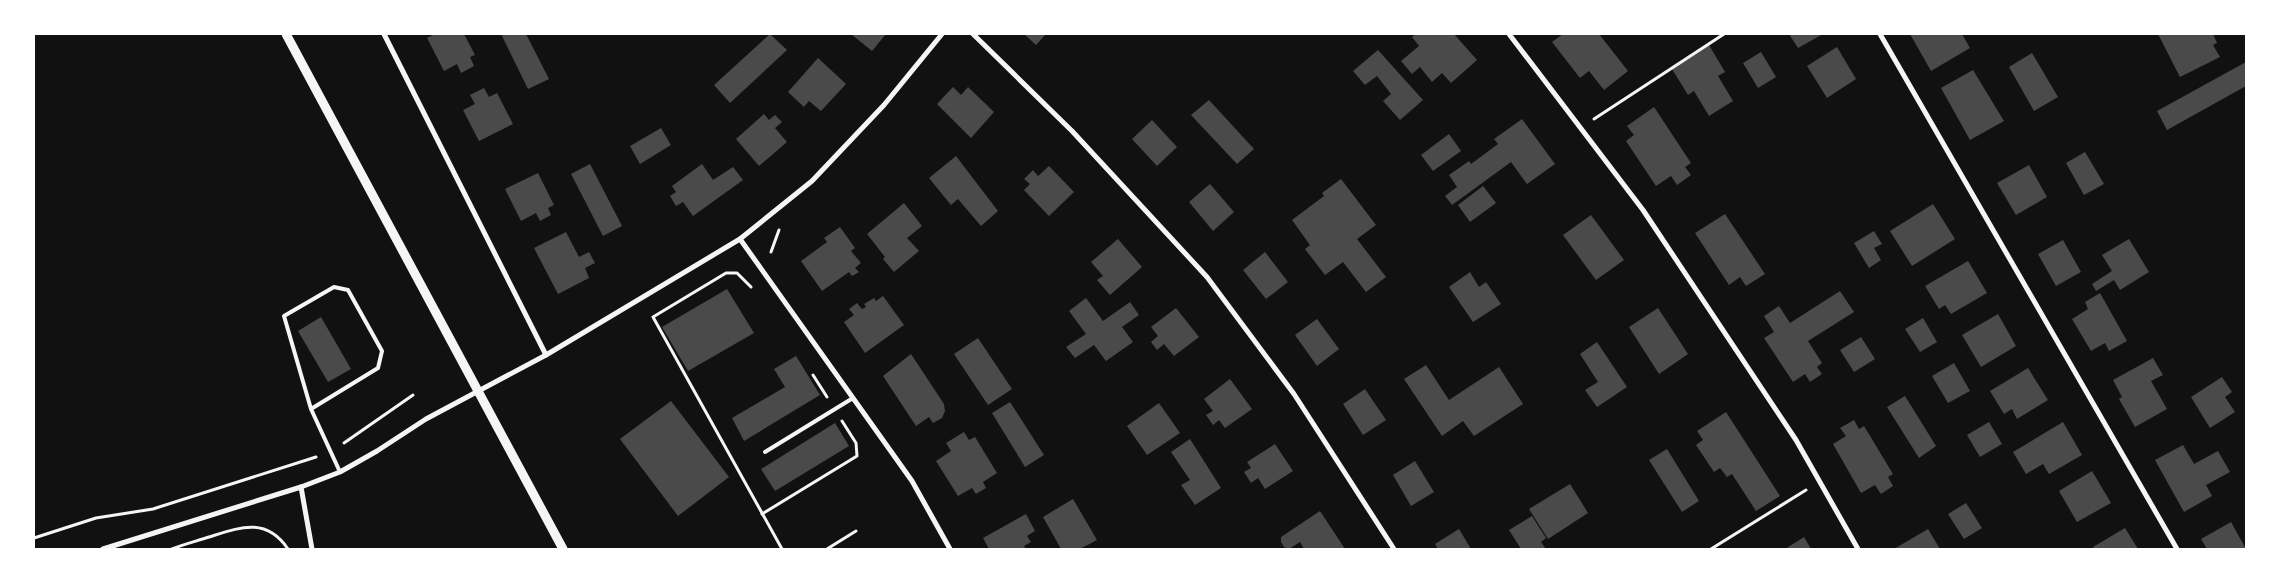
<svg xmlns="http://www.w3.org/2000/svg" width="2280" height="583" viewBox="0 0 2280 583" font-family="'Playfair Display',serif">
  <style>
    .building { fill: #4a4a4a }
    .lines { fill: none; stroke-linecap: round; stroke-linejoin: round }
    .path { stroke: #f5f5f5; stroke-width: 3 }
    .service { stroke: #f5f5f5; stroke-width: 4 }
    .minor { stroke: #f5f5f5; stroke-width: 5 }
    .tertiary { stroke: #f5f5f5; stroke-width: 9 }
  </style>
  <rect width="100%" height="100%" fill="#111"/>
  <g class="building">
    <path d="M435,34H464L475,55L470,57L474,66L461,73L457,64L444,71L427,38Z"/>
    <path d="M501,34H526L549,79L528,89Z"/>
    <path d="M770,34L787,50L730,103L714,85Z"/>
    <path d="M851,34H886L872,51Z"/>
    <path d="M1024,34H1046L1036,45Z"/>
    <path d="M1416,34H1454L1477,60L1451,83L1442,73L1432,82L1420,67L1412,74L1401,61L1419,46L1412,37Z"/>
    <path d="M1563,34H1599L1628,71L1604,90L1589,71L1580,78L1552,42Z"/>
    <path d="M1789,34H1823L1798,48Z"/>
    <path d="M1910,34H1962L1970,48L1931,71Z"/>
    <path d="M2158,34H2213L2217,43L2213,45L2220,57L2180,77Z"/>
    <path d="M1709,45L1725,72L1718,76L1733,101L1709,116L1694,91L1688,95L1672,69Z"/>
    <path d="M1837,47L1856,79L1827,98L1807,66Z"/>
    <path d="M1378,50L1423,100L1400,120L1383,101L1391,94L1377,76L1365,85L1353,71Z"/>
    <path d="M1761,52L1776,77L1758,88L1743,63Z"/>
    <path d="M2032,53L2058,97L2034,111L2009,67Z"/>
    <path d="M818,58L846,84L821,111L809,101L804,107L788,92Z"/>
    <path d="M2246,62V86L2167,130L2157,111Z"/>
    <path d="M1973,70L2004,121L1970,140L1941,88Z"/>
    <path d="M953,87L961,95L968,87L994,112L971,138L937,104Z"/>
    <path d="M484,88L489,97L497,93L513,124L479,141L463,110L475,104L470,95Z"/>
    <path d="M1209,100L1254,149L1237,164L1191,115Z"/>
    <path d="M1654,107L1691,163L1685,167L1691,175L1677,185L1671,176L1656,186L1626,141L1634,135L1627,126Z"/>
    <path d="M764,114L769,120L775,115L782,122L775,128L787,142L759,166L736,139Z"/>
    <path d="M1522,119L1555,164L1527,184L1511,162L1452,205L1445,196L1457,187L1449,175L1469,161L1471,164L1498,144L1494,139Z"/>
    <path d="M1152,120L1177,147L1157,166L1132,139Z"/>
    <path d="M661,128L671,145L640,164L630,146Z"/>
    <path d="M1449,134L1461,151L1433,171L1421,155Z"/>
    <path d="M2085,152L2104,184L2084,195L2066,163Z"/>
    <path d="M956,156L998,211L981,226L958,199L951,205L929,178Z"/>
    <path d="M590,164L622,226L603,236L571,174Z"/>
    <path d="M702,164L713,180L733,167L743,180L693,216L683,202L676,206L670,196L676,192L672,186Z"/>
    <path d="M2029,165L2047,197L2016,215L1997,183Z"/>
    <path d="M1049,166L1074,192L1049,216L1024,190L1030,184L1024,179L1033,170L1038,176Z"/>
    <path d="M538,173L554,205L548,208L551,215L540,221L536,213L521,221L505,189Z"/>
    <path d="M1341,179L1376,225L1357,239L1386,277L1366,292L1343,262L1325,275L1305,249L1310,245L1292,220L1324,196L1322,193Z"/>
    <path d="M1210,184L1234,212L1213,231L1189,202Z"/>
    <path d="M1483,186L1496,203L1470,222L1458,205Z"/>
    <path d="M904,203L922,226L907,238L919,251L894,272L883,259L885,257L867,234Z"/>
    <path d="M1933,204L1955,239L1912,266L1890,231Z"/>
    <path d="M1725,214L1765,274L1746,286L1740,277L1729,285L1695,233Z"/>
    <path d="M1591,215L1624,260L1596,280L1563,235Z"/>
    <path d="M840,227L855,248L851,251L861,263L855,268L859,272L852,276L849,272L822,291L801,261L827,242L824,238Z"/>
    <path d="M1874,231L1882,244L1874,248L1881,260L1869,268L1854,243Z"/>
    <path d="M566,232L579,257L589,252L595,263L585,268L589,278L558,294L534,248Z"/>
    <path d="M1118,239L1142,267L1110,295L1097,280L1103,276L1091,262Z"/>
    <path d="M2129,239L2149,272L2120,290L2114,280L2096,291L2092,284L2112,271L2102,255Z"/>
    <path d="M2063,240L2081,272L2056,286L2038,254Z"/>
    <path d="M1265,252L1288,282L1266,299L1243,270Z"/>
    <path d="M1968,261L1987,293L1951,314L1945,305L1939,309L1925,286Z"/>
    <path d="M1470,272L1479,287L1486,282L1501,304L1473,322L1449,287Z"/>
    <path d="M727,289L754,333L688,371L662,327Z"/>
    <path d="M1840,291L1854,312L1808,341L1822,363L1817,367L1822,374L1810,382L1805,374L1793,382L1764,338L1774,332L1764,316L1779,306L1790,323Z"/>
    <path d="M2100,293L2127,341L2109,351L2105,343L2091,351L2072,319L2088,309L2085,302Z"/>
    <path d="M883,296L904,325L865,353L844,322L854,315L849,309L857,303L862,309L866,307L864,304L874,298L876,301Z"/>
    <path d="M1086,298L1103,321L1130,302L1139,315L1122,327L1133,342L1106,361L1094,345L1075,358L1066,347L1086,334L1069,311Z"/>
    <path d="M1176,308L1199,337L1174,356L1164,344L1157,350L1151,342L1158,336L1151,327Z"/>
    <path d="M1658,308L1688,354L1659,374L1629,327Z"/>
    <path d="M1998,314L2016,346L1981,367L1962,335Z"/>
    <path d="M321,317L351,369L328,382L298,331Z"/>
    <path d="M1923,318L1937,342L1920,352L1905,329Z"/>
    <path d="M1317,319L1339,349L1317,366L1295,335Z"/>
    <path d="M1861,337L1875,359L1854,372L1840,350Z"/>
    <path d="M978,338L1012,389L988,405L954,354Z"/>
    <path d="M1597,342L1627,387L1597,407L1585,390L1598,382L1580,354Z"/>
    <path d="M911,354L944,404L945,411L942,418L933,423L929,417L916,426L883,376Z"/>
    <path d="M796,356L820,395L744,441L732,418L785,387L774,369Z"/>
    <path d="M2153,358L2163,375L2151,381L2167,409L2135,427L2119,399L2122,397L2113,380Z"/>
    <path d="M1954,363L1970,391L1948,403L1932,376Z"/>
    <path d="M1426,365L1449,400L1499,367L1523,404L1474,436L1463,421L1442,436L1404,379Z"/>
    <path d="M2028,368L2048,400L2017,419L2012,409L2004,414L1990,391Z"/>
    <path d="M2222,377L2232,392L2225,397L2235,412L2210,428L2191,397Z"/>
    <path d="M1230,379L1252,409L1225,428L1219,420L1213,425L1206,415L1213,411L1204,399Z"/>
    <path d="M1365,389L1386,420L1363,435L1343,404Z"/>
    <path d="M1905,396L1936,446L1919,458L1887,407Z"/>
    <path d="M671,401L729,477L678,516L620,439Z"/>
    <path d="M1010,402L1044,455L1025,467L992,413Z"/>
    <path d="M1159,403L1180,433L1147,455L1127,426Z"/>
    <path d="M1726,412L1780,496L1756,511L1732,474L1727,477L1720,468L1714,472L1696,445L1703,440L1697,431Z"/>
    <path d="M1854,420L1859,429L1864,426L1893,474L1888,477L1893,486L1881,494L1875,485L1861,493L1833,444L1846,436L1840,428Z"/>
    <path d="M1989,422L2002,444L1980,457L1967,435Z"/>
    <path d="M2063,422L2082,455L2049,474L2043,464L2026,474L2013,452Z"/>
    <path d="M835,423L849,446L775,491L761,469Z"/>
    <path d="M964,432L969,440L975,437L997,473L983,482L986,488L976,494L972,488L958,496L936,461L951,451L946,443Z"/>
    <path d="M1190,439L1221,488L1195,505L1181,485L1190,480L1171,452Z"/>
    <path d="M1275,444L1293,471L1265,489L1258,478L1251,483L1244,472L1251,468L1247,462Z"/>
    <path d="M2183,445L2194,464L2218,451L2230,472L2206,485L2212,496L2184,512L2155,460Z"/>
    <path d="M1667,449L1699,501L1682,512L1649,460Z"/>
    <path d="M1415,461L1434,492L1411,506L1393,475Z"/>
    <path d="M2092,471L2111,503L2077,522L2059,491Z"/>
    <path d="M1570,484L1588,513L1548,539L1529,509Z"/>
    <path d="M1073,499L1097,540L1080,549H1061L1043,517Z"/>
    <path d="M1966,503L1982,528L1964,539L1948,514Z"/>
    <path d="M1320,511L1345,549H1304L1300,542L1289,549L1284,547L1281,542V537Z"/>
    <path d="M1026,514L1035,531L1027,536L1031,542L1024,546L1026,549H989L983,538Z"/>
    <path d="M1532,516L1546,538L1541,542L1546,549H1521L1509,530Z"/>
    <path d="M2231,522L2246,549H2207L2201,539Z"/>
    <path d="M2125,528L2138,549H2094L2093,547Z"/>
    <path d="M1459,529L1471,549H1438L1435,544Z"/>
    <path d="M1928,529L1940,549H1894Z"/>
    <path d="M1804,537L1811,549H1785Z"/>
  </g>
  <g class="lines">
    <g class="path">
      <path d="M1594,119L1724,34"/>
      <path d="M771,252L779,230"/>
      <path d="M751,287L737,273H726L653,317L782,549"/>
      <path d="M813,375L827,397"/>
      <path d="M344,443L413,395"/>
      <path d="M762,514L857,456L856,443L842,421"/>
      <path d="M34,538L96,518L153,509L316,457"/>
      <path d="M172,549C184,544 197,541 209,537C241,527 266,517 288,549"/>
      <path d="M827,549L856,531"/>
      <path d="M1711,549L1806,490"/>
    </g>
    <g class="service">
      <path d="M311,409L378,368L382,351L348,290L334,287L284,316L311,409L340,472"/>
      <path d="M765,452L853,398"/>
    </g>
    <g class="minor">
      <path d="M384,34L546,355"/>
      <path d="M973,34L1072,131L1207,277L1294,394L1394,549"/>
      <path d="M1509,34L1643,210L1796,440L1858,549"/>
      <path d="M1880,34L2177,549"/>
      <path d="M740,239L912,481L950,549"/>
      <path d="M301,487L312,549"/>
      <path d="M103,549L301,487L340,472L377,451L426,419L546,355L740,239L812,181L884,105L942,34"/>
    </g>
    <path class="tertiary" d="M286,34L563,549"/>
  </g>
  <rect width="2280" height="583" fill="none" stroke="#ffffff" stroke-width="70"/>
</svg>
